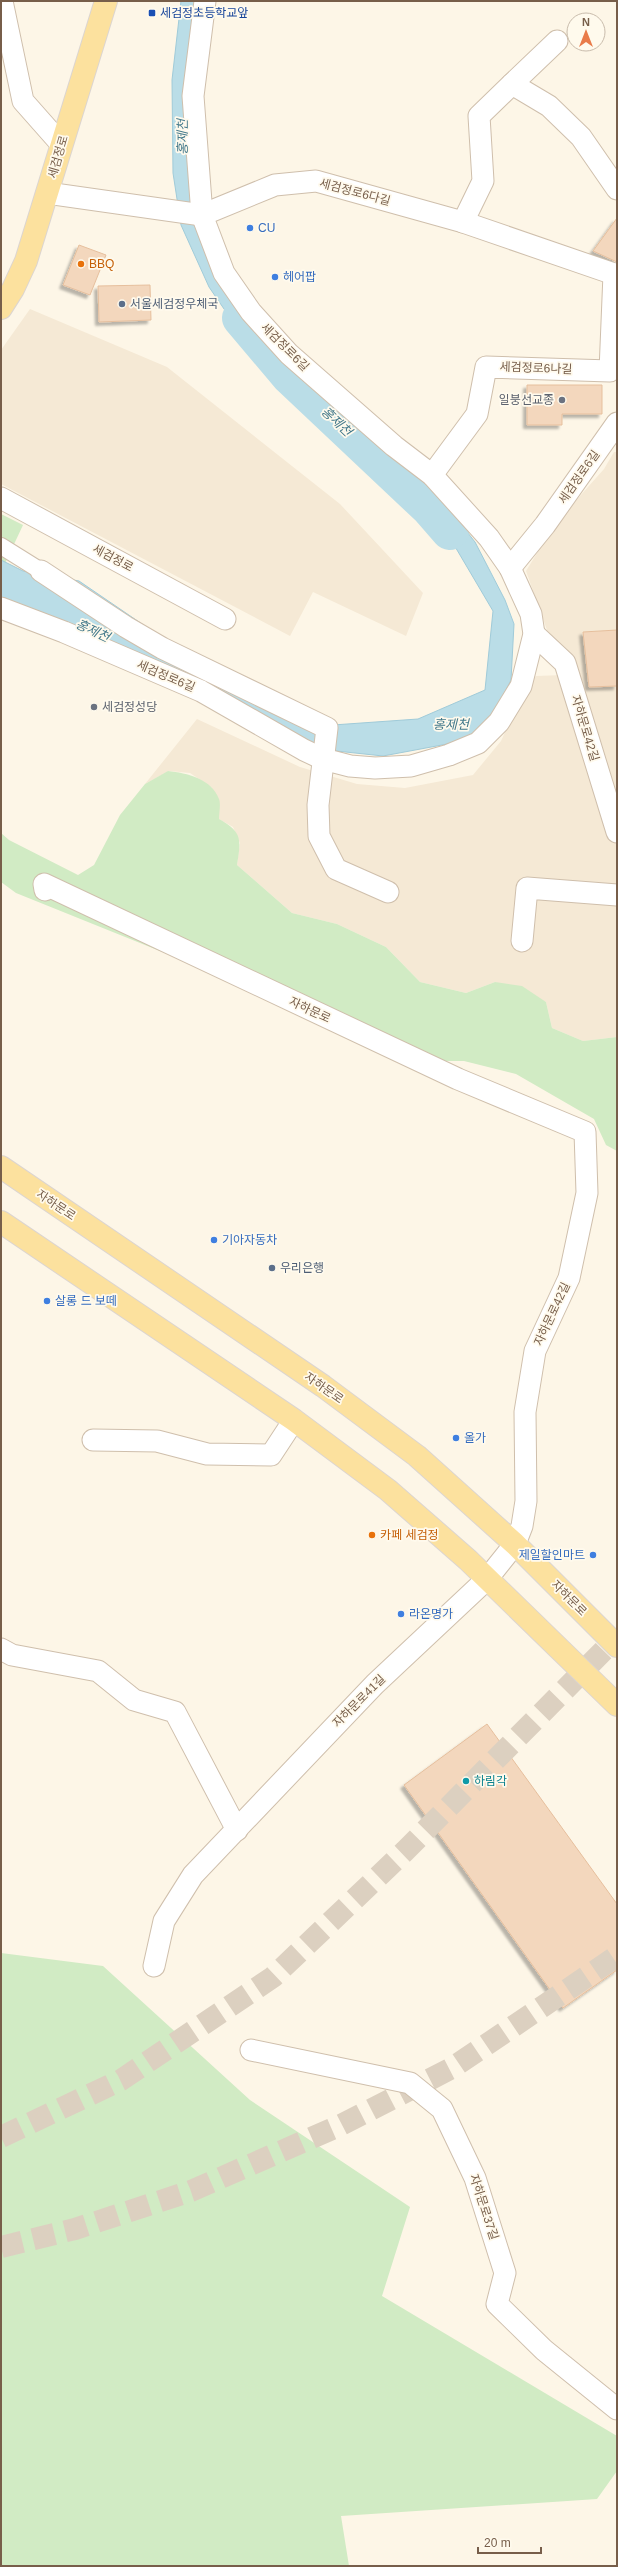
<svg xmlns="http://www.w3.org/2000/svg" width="618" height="2567" viewBox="0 0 618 2567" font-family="Helvetica,'Noto Sans KR',sans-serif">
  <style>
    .residential { fill: #f5e9d5 }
    .green { fill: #d1ebc4 }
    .water { fill: #badde7; stroke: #a0cbd9 }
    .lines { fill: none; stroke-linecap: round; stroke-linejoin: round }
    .river { stroke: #badde7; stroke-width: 38 }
    .building { fill: #f3d7bd; stroke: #e6bf9d; filter: url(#shadow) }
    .trunk-tunnel { stroke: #dcd0c0; stroke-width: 22; stroke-dasharray: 22 11; stroke-linecap: butt }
    .pedestrian-casing { stroke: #cfbfac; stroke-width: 18 }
    .minor-casing { stroke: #cfbfac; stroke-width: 23 }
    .primary-casing { stroke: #dcd5d0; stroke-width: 24 }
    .pedestrian { stroke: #fff; stroke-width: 16 }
    .minor { stroke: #fff; stroke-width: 21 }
    .primary { stroke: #fce19e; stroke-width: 22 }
    .transit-dot { fill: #1a4fb4; stroke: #fffaed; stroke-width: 1.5 }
    .shop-dot { fill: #3f7fe0; stroke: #fffaed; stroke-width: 1.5 }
    .food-dot { fill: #e8710a; stroke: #fffaed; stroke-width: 1.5 }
    .service-dot { fill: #5c6f8a; stroke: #fffaed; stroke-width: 1.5 }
    .worship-dot { fill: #6b7280; stroke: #fffaed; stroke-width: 1.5 }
    .culture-dot { fill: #0f9aa8; stroke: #fffaed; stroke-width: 1.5 }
    .labels { text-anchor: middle; stroke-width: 3.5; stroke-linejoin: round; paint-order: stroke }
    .transit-label { font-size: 12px; fill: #164399; stroke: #fffaed; text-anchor: start }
    .street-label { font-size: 12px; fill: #775e4a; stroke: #fffaed }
    .shop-label { font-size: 12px; fill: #366cbe; stroke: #fffaed; text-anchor: start }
    .food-label { font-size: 12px; fill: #c56008; stroke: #fffaed; text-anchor: start }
    .service-label { font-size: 12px; fill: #4e5e75; stroke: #fffaed; text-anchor: start }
    .worship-label { font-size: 12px; fill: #5b616d; stroke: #fffaed; text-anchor: end }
    .culture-label { font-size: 12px; fill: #0d838f; stroke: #fffaed; text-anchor: start }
    .water-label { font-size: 13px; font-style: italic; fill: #43798b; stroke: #fffaed }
  </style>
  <defs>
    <filter id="shadow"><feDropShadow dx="-3.5" dy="3.5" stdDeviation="1" flood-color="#0004"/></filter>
  </defs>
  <rect width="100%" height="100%" fill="#fdf6e7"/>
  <g class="residential">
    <path d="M30,309L167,367L340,504L423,593L406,636L313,592L290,636L1,484V350Z"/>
    <path d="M614,452H617V1037L583,1041L552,1028L546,1002L495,982L466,993L420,982L386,947L337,924L292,913L237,865L240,843L233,827L219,819V800L211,787L190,773L169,771L145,784L197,719L300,767L357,784L405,788L473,775L501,741L526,686L536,676L563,675L526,571L555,524L604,469Z"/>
  </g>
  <g class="green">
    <path d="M1,514L23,525L1,572Z"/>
    <path d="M168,771C187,773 212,779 219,799C221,804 219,813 219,819C243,832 241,840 237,865L292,913L337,924L386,947L420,982L466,993L495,982L522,986L546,1002L552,1028L583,1041L617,1037V1151L606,1145L594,1119L516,1074L464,1061H433L16,893L1,882V833L9,840L78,875L94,865L120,815L145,784Z"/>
    <path d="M1,1953L103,1966L250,2100L410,2207L382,2296L617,2436V2471L597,2499L341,2516L349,2566H1Z"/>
  </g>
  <path class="water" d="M181,1H197L184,98L220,257L259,316L420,472L475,542L505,600L514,624L511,680L489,724L458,742L383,756L327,750L253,716L113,634L83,608L26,604L1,593V560L23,571L79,581L164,639L333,725L418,719L485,690L493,611L447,533L397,473L316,393L235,325L209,287L181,225L173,173L172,80Z"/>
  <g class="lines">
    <g class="river">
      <path d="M241,318L290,376L430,508L450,531"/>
      <path d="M1,586L220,690"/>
    </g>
  </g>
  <g class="building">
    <path d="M617,218V262L593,251Z"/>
    <path d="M79,245L106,255L90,295L63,285Z"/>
    <path d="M150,285L151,320L99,322L98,286Z"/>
    <path d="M527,385H602V414H562V425H527Z"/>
    <path d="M617,630V686L589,687L583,632Z"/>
    <path d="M487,1724L617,1904V1970L563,2008L404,1785Z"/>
  </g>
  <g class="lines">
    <g class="trunk-tunnel">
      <path d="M1,2137L121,2080L273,1977L405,1851L617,1637"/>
      <path d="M1,2247L75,2229L191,2191L341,2125L452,2068L617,1956"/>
    </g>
    <g class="pedestrian-casing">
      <path id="pedestrian" d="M1,546L41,571"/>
    </g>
    <g class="minor-casing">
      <g id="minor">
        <path d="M2,1L23,101L61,144"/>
        <path d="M512,84L557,41"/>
        <path d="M47,193L202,215L275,185L316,181L463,222L614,274"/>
        <path d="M463,222L483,181L479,116L512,84L549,106L581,137L617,189"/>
        <path d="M432,475L477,414L486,367L610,371L614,274L617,275"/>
        <path d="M1,498L225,619"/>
        <path d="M510,568L545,525L617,423"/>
        <path d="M41,571L126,627L162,648L327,728L318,805L319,836L336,869L388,892"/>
        <path d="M1,608L64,632L201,691L304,750L323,759L350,766L375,768L411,766L449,755L478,743L499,722L521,686L534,634L531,614L510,568L489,538L432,475L394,446L289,354L251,312L224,273L202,215L193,96L205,1"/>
        <path d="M534,634L565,663L617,832"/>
        <path d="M45,890L44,884L458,1079L585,1132L587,1193L569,1278L535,1351L525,1412L526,1501L522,1526L515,1544L487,1579L375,1684L193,1875L164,1921L154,1966"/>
        <path d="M522,941L527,888L617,895"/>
        <path d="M93,1440L157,1441L207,1454L271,1455L294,1420"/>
        <path d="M1,1649L12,1655L98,1671L134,1700L175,1712L237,1830"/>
        <path d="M251,2050L410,2083L442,2109L475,2178L505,2273L497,2304L544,2350L617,2409"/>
      </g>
    </g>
    <g class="primary-casing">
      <g id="primary">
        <path d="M1,308L13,289L26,261L106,1"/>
        <path d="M1,1167L323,1386L417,1456L515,1544L617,1646"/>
        <path d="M1,1222L294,1420L388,1490L468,1560L617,1705"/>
      </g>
    </g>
    <use href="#pedestrian" class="pedestrian"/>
    <use href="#minor" class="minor"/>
    <use href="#primary" class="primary"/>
  </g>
  <rect class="transit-dot" x="148" y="9" width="8" height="8" rx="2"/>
  <g class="shop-dot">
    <circle cx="250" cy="228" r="4"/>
    <circle cx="275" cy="277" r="4"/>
    <circle cx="214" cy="1240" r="4"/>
    <circle cx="47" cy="1301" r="4"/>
    <circle cx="456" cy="1438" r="4"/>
    <circle cx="593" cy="1555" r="4"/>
    <circle cx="401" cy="1614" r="4"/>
  </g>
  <g class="food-dot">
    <circle cx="81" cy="264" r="4"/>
    <circle cx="372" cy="1535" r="4"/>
  </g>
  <g class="service-dot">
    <circle cx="122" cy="304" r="4"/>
    <circle cx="272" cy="1268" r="4"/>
  </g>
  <g class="worship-dot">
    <circle cx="562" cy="400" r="4"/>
    <circle cx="94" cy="707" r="4"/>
  </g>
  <circle class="culture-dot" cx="466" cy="1781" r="4"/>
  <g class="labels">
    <g class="transit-label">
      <text x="160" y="17">세검정초등학교앞</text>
    </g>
    <g class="street-label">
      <text transform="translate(58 157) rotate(-74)" y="4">세검정로</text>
      <text transform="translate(355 192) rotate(15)" y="4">세검정로6다길</text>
      <text transform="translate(285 347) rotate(45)" y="4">세검정로6길</text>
      <text transform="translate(536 368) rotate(2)" y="4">세검정로6나길</text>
      <text transform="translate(579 477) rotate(-55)" y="4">세검정로6길</text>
      <text transform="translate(113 558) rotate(28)" y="4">세검정로</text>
      <text transform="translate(166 676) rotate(23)" y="4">세검정로6길</text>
      <text transform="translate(585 728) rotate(73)" y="4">자하문로42길</text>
      <text transform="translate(310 1010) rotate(25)" y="4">자하문로</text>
      <text transform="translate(56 1205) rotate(34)" y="4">자하문로</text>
      <text transform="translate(552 1314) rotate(-65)" y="4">자하문로42길</text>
      <text transform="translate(324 1388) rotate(35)" y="4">자하문로</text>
      <text transform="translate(569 1598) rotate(45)" y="4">자하문로</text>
      <text transform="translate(359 1701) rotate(-45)" y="4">자하문로41길</text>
      <text transform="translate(484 2207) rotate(72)" y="4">자하문로37길</text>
    </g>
    <g class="shop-label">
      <text x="258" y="232">CU</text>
      <text x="283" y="281">헤어팝</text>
      <text x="222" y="1244">기아자동차</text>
      <text x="55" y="1305">살롱 드 보떼</text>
      <text x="464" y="1442">올가</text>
      <text x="585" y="1559" text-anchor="end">제일할인마트</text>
      <text x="409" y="1618">라온명가</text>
    </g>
    <g class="food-label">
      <text x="89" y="268">BBQ</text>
      <text x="380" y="1539">카페 세검정</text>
    </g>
    <g class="service-label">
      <text x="130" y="308">서울세검정우체국</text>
      <text x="280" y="1272">우리은행</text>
    </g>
    <g class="worship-label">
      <text x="554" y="404">일붕선교종</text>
      <text x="102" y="711" text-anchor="start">세검정성당</text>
    </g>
    <g class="culture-label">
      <text x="474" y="1785">하림각</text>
    </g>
    <g class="water-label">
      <text transform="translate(182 137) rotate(-90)" y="5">홍제천</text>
      <text transform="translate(337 421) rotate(43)" y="5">홍제천</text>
      <text transform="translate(93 630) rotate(25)" y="5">홍제천</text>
      <text x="451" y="729">홍제천</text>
    </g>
  </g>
  <rect width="618" height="2567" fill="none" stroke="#775e4a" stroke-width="4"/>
  <g transform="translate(586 32)"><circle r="19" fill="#fffaed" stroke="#c9bcac"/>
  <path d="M0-3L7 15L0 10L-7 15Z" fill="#e97b49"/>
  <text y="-6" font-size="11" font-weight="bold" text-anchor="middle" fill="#775e4a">N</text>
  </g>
  <path d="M478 2547v6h63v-6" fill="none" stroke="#775e4a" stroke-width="2"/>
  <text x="484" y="2547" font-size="12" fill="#775e4a" stroke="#fffaed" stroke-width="3" paint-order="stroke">20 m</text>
</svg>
